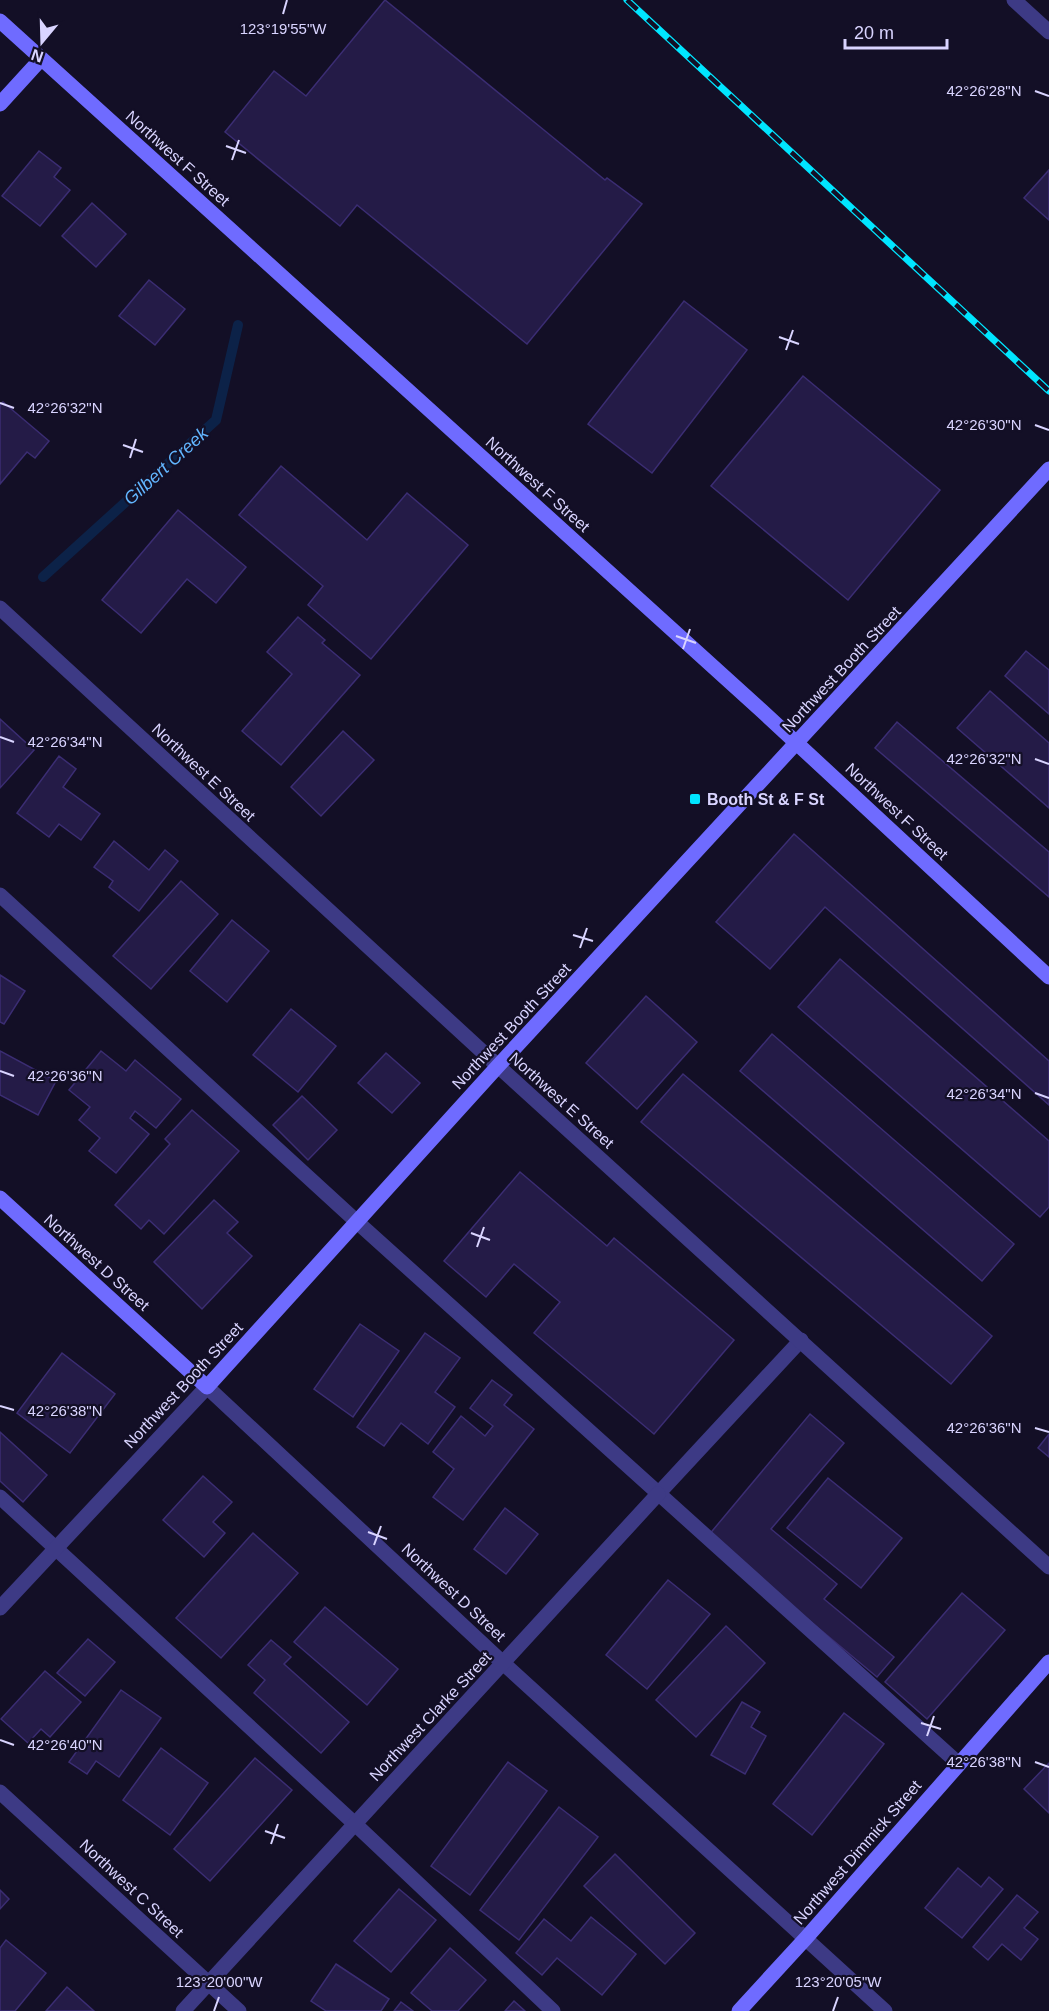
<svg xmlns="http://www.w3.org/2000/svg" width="1049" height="2011" viewBox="0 0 1049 2011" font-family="Arial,sans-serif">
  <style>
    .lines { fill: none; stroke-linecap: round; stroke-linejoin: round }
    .stream { stroke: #0c2248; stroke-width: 10 }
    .building { fill: #241b47; stroke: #3b2d73; stroke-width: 1.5 }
    .lane { stroke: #3d3a85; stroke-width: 15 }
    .street { stroke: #3d3a85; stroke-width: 15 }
    .secondary { stroke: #6f6bff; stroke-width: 15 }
    .rail-casing { stroke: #00e5ff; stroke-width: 7 }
    .rail { stroke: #130f26; stroke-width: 4.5; stroke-dasharray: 14; stroke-linecap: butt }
    .ticks { fill: none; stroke: #d9d4ff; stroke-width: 2 }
    .poi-dot { fill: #00e5ff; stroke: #130f26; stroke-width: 2 }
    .labels { text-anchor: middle; stroke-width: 4.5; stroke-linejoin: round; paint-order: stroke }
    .street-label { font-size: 16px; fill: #d9d4ff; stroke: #130f26 }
    .poi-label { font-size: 16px; font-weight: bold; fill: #d9d4ff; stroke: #130f26; text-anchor: start }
    .water-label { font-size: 18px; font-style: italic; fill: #62b6ff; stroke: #130f26 }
    .ticks-label { font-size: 15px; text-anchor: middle; fill: #d9d4ff; stroke: #130f26; stroke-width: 4.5; stroke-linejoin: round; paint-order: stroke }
  </style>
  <rect width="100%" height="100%" fill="#130f26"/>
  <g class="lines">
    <path class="stream" d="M43,577L216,420L238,325"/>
  </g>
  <g class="building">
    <path d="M385,0L605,180L607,178L642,204L527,344L357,205L340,226L225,132L274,71L306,96Z"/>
    <path d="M39,151L61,168L54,177L70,190L40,226L2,196Z"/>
    <path d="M1049,170V220L1024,198Z"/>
    <path d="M92,203L126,234L96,267L62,236Z"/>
    <path d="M149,280L185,309L155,345L119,316Z"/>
    <path d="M684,301L747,350L652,473L588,424Z"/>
    <path d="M803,376L940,490L848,600L711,486Z"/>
    <path d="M3,402L49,441L35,458L27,452L0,484V405Z"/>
    <path d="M281,466L367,540L407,493L468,545L371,659L308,605L323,586L239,515Z"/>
    <path d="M178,510L246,567L216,603L187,579L141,633L102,600Z"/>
    <path d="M298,617L325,640L322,643L360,675L281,765L242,731L292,674L267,652Z"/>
    <path d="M1026,651L1049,670V714L1005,676Z"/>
    <path d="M990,691L1049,743V808L957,728Z"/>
    <path d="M0,719L34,750L0,788Z"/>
    <path d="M897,722L1049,852V897L875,748Z"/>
    <path d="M343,731L374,760L321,816L291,787Z"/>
    <path d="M59,756L76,769L63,787L100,814L81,840L59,824L49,837L17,813Z"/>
    <path d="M794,834L1049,1061V1105L825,907L770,969L716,922Z"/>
    <path d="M114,841L149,870L165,850L178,861L139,911L109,887L113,881L94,867Z"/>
    <path d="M181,881L218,914L151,989L113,956Z"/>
    <path d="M232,920L269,951L227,1002L190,971Z"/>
    <path d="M840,959L1049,1141V1207L1040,1217L798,1007Z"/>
    <path d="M0,975L25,991L4,1024L0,1022Z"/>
    <path d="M646,996L697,1042L637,1109L586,1063Z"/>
    <path d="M291,1009L336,1046L298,1092L253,1055Z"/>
    <path d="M772,1034L1014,1244L982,1281L740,1071Z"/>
    <path d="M0,1051L56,1081L38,1115L0,1095Z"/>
    <path d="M101,1051L126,1071L135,1060L181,1099L156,1128L135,1111L130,1118L149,1134L116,1173L89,1151L100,1138L79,1120L90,1107L69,1090Z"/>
    <path d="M386,1053L420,1083L392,1113L358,1083Z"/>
    <path d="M683,1074L992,1336L951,1384L641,1122Z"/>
    <path d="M302,1096L337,1130L308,1160L273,1125Z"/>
    <path d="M192,1110L239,1151L164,1234L149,1220L141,1229L115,1205L170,1144L165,1139Z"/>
    <path d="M520,1172L607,1246L614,1238L734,1340L654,1434L534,1333L560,1302L514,1264L486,1297L444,1261Z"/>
    <path d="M214,1200L238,1222L227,1233L252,1256L202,1309L154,1262Z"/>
    <path d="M360,1324L399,1351L353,1417L314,1389Z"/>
    <path d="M425,1333L460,1358L435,1392L455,1407L428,1444L401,1423L384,1446L357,1427Z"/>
    <path d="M62,1353L115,1394L70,1453L17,1413Z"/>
    <path d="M492,1380L512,1395L504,1405L534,1429L463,1520L433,1497L454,1469L433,1452L461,1416L485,1436L493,1426L470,1408Z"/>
    <path d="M810,1414L844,1443L771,1529L837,1584L824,1599L894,1657L877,1677L708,1536Z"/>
    <path d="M0,1432L47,1475L23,1502L0,1481Z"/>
    <path d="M1049,1434V1457L1038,1448Z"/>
    <path d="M203,1476L232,1502L213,1522L225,1533L204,1557L163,1520Z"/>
    <path d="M828,1478L902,1538L861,1588L787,1528Z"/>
    <path d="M505,1508L538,1534L506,1574L474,1549Z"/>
    <path d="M253,1533L298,1573L221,1658L176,1618Z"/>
    <path d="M668,1580L710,1614L647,1689L606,1655Z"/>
    <path d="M962,1593L1005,1630L927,1719L885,1682Z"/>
    <path d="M325,1607L398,1669L367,1705L294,1642Z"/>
    <path d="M726,1626L765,1663L696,1737L656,1700Z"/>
    <path d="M88,1639L115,1662L85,1696L57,1673Z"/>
    <path d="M271,1640L291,1657L284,1664L349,1722L321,1753L254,1693L265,1680L248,1665Z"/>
    <path d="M45,1671L81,1702L50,1737L41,1729L28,1743L1,1719Z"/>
    <path d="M121,1690L161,1718L119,1777L96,1761L87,1774L69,1762Z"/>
    <path d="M742,1702L760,1712L751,1727L766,1736L745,1774L711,1755Z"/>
    <path d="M844,1713L884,1744L812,1835L773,1804Z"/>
    <path d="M161,1748L208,1783L170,1835L123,1800Z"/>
    <path d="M255,1758L292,1790L210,1881L174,1849Z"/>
    <path d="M508,1762L547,1791L470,1895L431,1866Z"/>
    <path d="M1049,1763V1813L1024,1789Z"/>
    <path d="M559,1807L598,1837L519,1940L480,1910Z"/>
    <path d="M615,1854L695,1933L665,1964L584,1886Z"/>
    <path d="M958,1868L981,1887L989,1877L1003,1889L962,1938L925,1908Z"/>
    <path d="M399,1889L436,1920L391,1972L354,1941Z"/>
    <path d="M0,1890L9,1899L0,1909Z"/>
    <path d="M1017,1895L1038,1912L1024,1928L1038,1939L1021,1960L1002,1944L988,1960L973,1947Z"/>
    <path d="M591,1917L636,1954L602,1995L557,1958L542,1975L516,1953L544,1919L571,1941Z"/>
    <path d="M6,1940L46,1973L15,2011H0V1948Z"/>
    <path d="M450,1948L486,1980L458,2011H432L411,1993Z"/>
    <path d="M336,1964L389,1999L381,2011H326L311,2001Z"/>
    <path d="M67,1987L94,2011H46Z"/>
    <path d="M514,2001L525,2011H505Z"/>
    <path d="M401,2002L413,2011H394Z"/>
  </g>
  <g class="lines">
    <g class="lane">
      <path d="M0,895L356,1221L959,1764"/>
      <path d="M658,1494L801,1340"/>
      <path d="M0,1497L355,1824L553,2011"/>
    </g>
    <g class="street">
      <path d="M1014,0L1049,32"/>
      <path d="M0,608L498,1066L1049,1567"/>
      <path d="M0,1608L207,1387L503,1663L885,2011"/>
      <path d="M0,1792L239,2011"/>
      <path d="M183,2011L658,1494"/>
    </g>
    <g class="secondary">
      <path d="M0,21L762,711L1049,977"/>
      <path d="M0,104L41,59"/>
      <path d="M0,1198L207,1387L498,1066L1049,469"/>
      <path d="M739,2011L806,1938L1049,1662"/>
    </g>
    <g class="rail-casing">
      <path id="rail" d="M627,0L1049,391"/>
    </g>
    <use href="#rail" class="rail"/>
  </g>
  <path class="ticks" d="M283,14L287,0M1035,91L1049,96M226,146L246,153M232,160L239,140M779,337L799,344M786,350L793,330M0,403L14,408M1035,425L1049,430M123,445L143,452M130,458L136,439M676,636L696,643M683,649L690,629M0,737L14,742M1035,759L1049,764M573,935L593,941M580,948L587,928M0,1071L14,1076M1035,1093L1049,1098M471,1233L490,1240M477,1247L484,1227M0,1406L14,1410M1035,1428L1049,1432M368,1532L387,1539M374,1545L381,1526M921,1723L941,1729M927,1736L934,1716M0,1740L14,1745M1035,1762L1049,1767M265,1831L285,1838M271,1844L278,1824M214,2011L219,1997M833,2011L838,1997"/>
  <rect class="poi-dot" x="689" y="793" width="12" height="12" rx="3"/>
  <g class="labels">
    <g class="street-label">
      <text transform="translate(178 158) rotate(42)" y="6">Northwest F Street</text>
      <text transform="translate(538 484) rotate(42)" y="6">Northwest F Street</text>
      <text transform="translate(841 669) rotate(-47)" y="6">Northwest Booth Street</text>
      <text transform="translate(204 772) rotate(43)" y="6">Northwest E Street</text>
      <text transform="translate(897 811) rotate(43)" y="6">Northwest F Street</text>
      <text transform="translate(511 1026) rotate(-47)" y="6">Northwest Booth Street</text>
      <text transform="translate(562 1100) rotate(42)" y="6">Northwest E Street</text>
      <text transform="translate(97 1262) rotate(42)" y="6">Northwest D Street</text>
      <text transform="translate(183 1385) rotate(-47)" y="6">Northwest Booth Street</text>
      <text transform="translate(454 1592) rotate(43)" y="6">Northwest D Street</text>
      <text transform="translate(430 1716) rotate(-47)" y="6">Northwest Clarke Street</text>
      <text transform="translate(857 1852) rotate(-49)" y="6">Northwest Dimmick Street</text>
      <text transform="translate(132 1888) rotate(43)" y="6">Northwest C Street</text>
    </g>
    <g class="poi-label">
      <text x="707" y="805">Booth St &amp; F St</text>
    </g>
    <g class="water-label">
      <text transform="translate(166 466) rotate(-42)" y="6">Gilbert Creek</text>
    </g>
  </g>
  <g class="ticks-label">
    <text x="283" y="34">123°19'55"W</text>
    <text x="984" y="96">42°26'28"N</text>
    <text x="65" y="413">42°26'32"N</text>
    <text x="984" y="430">42°26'30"N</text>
    <text x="65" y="747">42°26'34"N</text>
    <text x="984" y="764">42°26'32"N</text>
    <text x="65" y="1081">42°26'36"N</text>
    <text x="984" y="1099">42°26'34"N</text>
    <text x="65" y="1416">42°26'38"N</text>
    <text x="984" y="1433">42°26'36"N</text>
    <text x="65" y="1750">42°26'40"N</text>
    <text x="984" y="1767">42°26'38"N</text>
    <text x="219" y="1987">123°20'00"W</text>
    <text x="838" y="1987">123°20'05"W</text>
  </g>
  <g transform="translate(42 42) rotate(199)" stroke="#130f26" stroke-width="4.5" paint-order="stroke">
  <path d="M0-4.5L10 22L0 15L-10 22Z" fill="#d9d4ff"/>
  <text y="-9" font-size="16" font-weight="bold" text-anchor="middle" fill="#d9d4ff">N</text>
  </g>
  <path d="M845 39v9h102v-9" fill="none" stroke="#d9d4ff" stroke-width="3"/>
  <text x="854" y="39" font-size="18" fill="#d9d4ff" stroke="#130f26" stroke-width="4.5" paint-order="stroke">20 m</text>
</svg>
